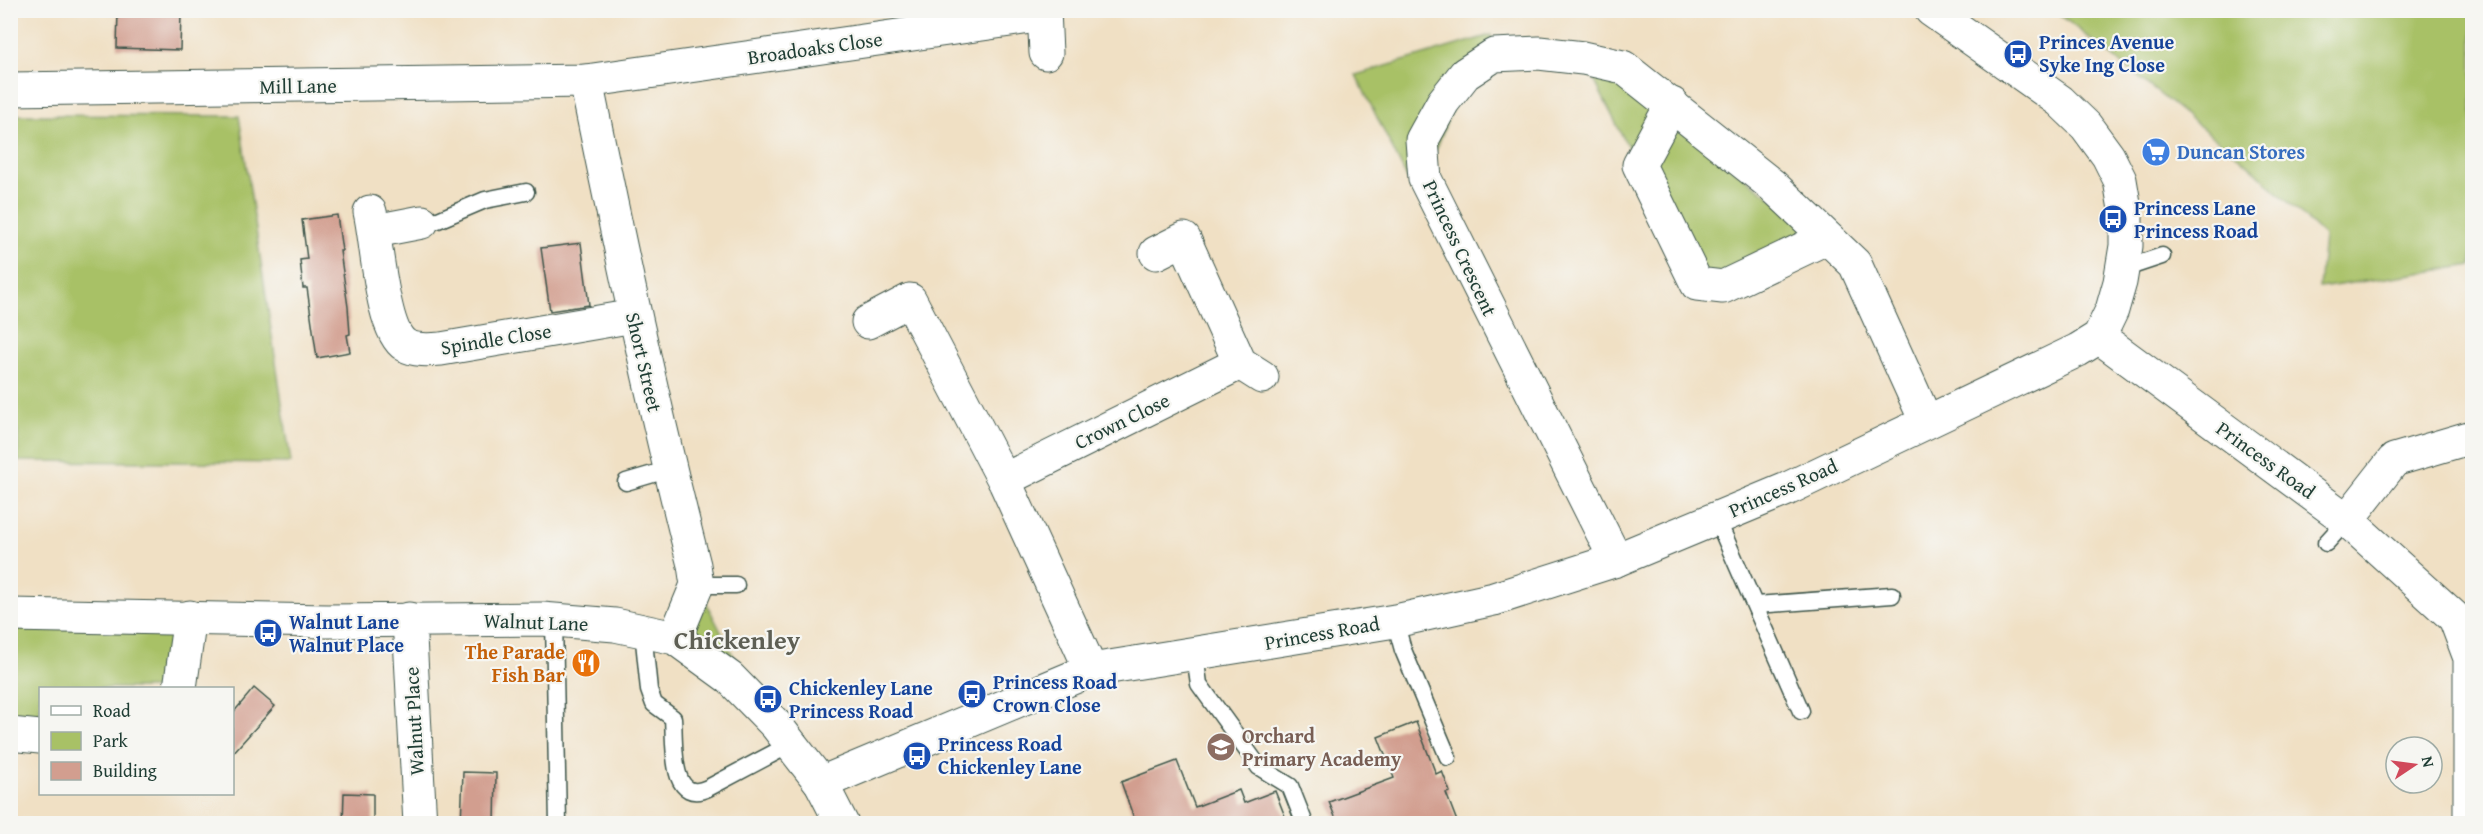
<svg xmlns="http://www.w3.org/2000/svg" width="2483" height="834" viewBox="0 0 2483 834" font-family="'Gentium Book Plus',serif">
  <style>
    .green { fill: #a8c166; stroke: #647f4d; stroke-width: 1.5 }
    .building { fill: #d29e8f }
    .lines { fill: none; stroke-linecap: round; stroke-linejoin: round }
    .service-casing { stroke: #3e554a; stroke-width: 19 }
    .minor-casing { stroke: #3e554a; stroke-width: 35 }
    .tertiary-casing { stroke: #3e554a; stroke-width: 35 }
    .service { stroke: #fff; stroke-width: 16 }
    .minor { stroke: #fff; stroke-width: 33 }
    .tertiary { stroke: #fff; stroke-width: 33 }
    .labels { text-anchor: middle; stroke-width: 4.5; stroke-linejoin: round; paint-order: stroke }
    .transit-label { font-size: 20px; font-weight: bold; fill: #164399; stroke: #f6f6f2; text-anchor: start }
    .street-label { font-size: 20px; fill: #1f3d34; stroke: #f6f6f2 }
    .shop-label { font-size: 20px; font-weight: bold; fill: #366cbe; stroke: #f6f6f2; text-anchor: start }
    .food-label { font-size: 20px; font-weight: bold; fill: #c56008; stroke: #f6f6f2; text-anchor: end }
    .education-label { font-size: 20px; font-weight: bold; fill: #785e54; stroke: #f6f6f2; text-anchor: start }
    .district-label { font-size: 26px; font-weight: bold; fill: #5e5f54; stroke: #f6f6f2 }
  </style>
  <rect width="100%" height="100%" fill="#f6f6f2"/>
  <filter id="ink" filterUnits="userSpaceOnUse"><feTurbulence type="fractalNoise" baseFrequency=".0167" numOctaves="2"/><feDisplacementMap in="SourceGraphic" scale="12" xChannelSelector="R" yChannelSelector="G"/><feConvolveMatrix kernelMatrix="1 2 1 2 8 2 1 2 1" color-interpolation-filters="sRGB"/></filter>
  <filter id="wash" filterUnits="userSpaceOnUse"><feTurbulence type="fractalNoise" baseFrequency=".008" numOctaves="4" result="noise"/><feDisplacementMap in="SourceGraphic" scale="24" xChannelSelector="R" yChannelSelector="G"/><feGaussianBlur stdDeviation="1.35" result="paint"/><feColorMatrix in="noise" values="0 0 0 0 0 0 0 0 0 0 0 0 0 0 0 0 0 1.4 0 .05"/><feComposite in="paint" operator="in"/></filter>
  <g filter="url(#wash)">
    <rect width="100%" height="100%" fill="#f0e0c4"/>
    <g class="green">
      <path d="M2055,11H2472V265L2319,288L2324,236L2250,166Z"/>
      <path d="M1491,35L1494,55L1465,74L1425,179L1408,180L1356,75Z"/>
      <path d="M1583,58L1826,238L1697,284Z"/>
      <path d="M11,115L239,116L291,463L18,461V430L10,424Z"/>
      <path d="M697,585L759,706L675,638Z"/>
      <path d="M10,615L190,617L180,688H40V737L11,734Z"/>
    </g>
    <g id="blocks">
      <g class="building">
        <path d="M118,11L181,13L180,50L117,48Z"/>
        <path d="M337,215L342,251H340L348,307L350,334L347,335L350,352L317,358L307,288H303L300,260L307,259L302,220Z"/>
        <path d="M581,243L589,305L550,311L541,248Z"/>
        <path d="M254,688L275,706L232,754V714Z"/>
        <path d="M1416,722L1436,774L1442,771L1450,792L1446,793L1458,824H1338L1329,802L1394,778L1378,737Z"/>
        <path d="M1177,761L1195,807L1239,790L1244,803L1275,791L1288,824H1136L1121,782Z"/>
        <path d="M463,772L496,773L495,824H461Z"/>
        <path d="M344,793L373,794V824H343Z"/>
      </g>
    </g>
  </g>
  <g filter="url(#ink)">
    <use href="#blocks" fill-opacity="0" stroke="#3e554a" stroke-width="1.5"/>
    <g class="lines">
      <g class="service-casing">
        <g id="service">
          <path d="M422,222L438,220L485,200L526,192"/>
          <path d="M2123,269L2162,256"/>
          <path d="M626,482L670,469"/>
          <path d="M1716,517L1801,711"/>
          <path d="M2326,543L2347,520"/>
          <path d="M697,585H736"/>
          <path d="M1756,605L1892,595"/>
          <path d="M554,620L558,824"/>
          <path d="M1395,621L1403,650L1448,757"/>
          <path d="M643,631L649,690L654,704L673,718C675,742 669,806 708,788L791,744"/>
          <path d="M1195,655L1199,684L1259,767L1290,786L1305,824"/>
        </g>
      </g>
      <g class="minor-casing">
        <g id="minor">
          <path d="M1044,10L1046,53"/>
          <path d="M586,81C619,243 653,405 694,565L697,585L675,638"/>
          <path d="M10,89L586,81L1044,15"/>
          <path d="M1672,104L1639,165L1697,284L1723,287L1826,238"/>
          <path d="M370,212C377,241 381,330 405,345C415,351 429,350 441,349L634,316"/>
          <path d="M375,231L422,222"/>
          <path d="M1156,253L1184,239L1240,363L1262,377"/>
          <path d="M868,322L910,300L1004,480L1091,670"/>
          <path d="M2099,337L2347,520L2455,618L2470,658V824"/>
          <path d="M1004,480L1240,363"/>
          <path d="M2347,520L2394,460L2472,437"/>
          <path d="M1616,560L1425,179L1422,140L1443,102L1465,74L1494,55L1539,53L1583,58L1623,67L1772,185L1855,264L1926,421"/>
          <path d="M409,619L420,824"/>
          <path d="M180,688L190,617"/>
          <path d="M10,734L40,737"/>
        </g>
      </g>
      <g class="tertiary-casing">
        <g id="tertiary">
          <path d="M10,615L327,621L542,619L615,625L675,638L730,678L776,725L821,783L842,824"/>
          <path d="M821,783L1091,670L1395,621L1494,599L1616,560L1787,489L2078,350L2099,337L2112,310L2120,282L2126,246V215L2120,180L2108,156L2086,126L2060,101L1931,10"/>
        </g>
      </g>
      <use href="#service" class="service"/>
      <use href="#minor" class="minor"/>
      <use href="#tertiary" class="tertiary"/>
    </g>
  </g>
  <defs>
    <g id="bus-disc" transform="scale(1.5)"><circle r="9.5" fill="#1a4fb4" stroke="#f6f6f2"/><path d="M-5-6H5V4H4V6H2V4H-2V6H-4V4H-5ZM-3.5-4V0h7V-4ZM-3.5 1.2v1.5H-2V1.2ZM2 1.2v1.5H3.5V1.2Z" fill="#fff"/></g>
    <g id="supermarket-disc" transform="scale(1.5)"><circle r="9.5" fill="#3f7fe0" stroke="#f6f6f2"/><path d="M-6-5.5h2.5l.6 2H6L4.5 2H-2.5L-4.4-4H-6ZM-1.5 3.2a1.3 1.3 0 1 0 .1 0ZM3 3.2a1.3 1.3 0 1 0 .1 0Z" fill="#fff"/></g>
    <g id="restaurant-disc" transform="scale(1.5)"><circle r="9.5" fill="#e8710a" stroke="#f6f6f2"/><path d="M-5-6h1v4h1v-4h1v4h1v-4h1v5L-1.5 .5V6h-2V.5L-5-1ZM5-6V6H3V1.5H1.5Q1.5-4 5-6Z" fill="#fff"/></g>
    <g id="school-disc" transform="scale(1.5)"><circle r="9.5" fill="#8d6e63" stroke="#f6f6f2"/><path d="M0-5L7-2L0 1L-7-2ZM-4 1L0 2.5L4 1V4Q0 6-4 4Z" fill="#fff"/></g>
  </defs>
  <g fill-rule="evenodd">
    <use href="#bus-disc" x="2018" y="54"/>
    <use href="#supermarket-disc" x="2156" y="152"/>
    <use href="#bus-disc" x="2113" y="219"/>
    <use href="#bus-disc" x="268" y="633"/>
    <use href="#restaurant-disc" x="586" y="663"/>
    <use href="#bus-disc" x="972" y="694"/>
    <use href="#bus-disc" x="768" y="699"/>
    <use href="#school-disc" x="1221" y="747"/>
    <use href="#bus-disc" x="917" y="756"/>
  </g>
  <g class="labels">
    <g class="transit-label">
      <text x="2039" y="49">Princes Avenue<tspan x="2039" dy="23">Syke Ing Close</tspan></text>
      <text x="2134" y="215">Princess Lane<tspan x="2134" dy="23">Princess Road</tspan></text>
      <text x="289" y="629">Walnut Lane<tspan x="289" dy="23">Walnut Place</tspan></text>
      <text x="993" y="689">Princess Road<tspan x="993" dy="23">Crown Close</tspan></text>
      <text x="789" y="695">Chickenley Lane<tspan x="789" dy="23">Princess Road</tspan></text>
      <text x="938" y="751">Princess Road<tspan x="938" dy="23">Chickenley Lane</tspan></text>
    </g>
    <g class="street-label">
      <text transform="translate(815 48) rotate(-8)" y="7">Broadoaks Close</text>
      <text transform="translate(298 86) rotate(-1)" y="7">Mill Lane</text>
      <text transform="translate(1460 248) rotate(65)" y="7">Princess Crescent</text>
      <text transform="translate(496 339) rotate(-9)" y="7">Spindle Close</text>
      <text transform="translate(644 362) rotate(77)" y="7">Short Street</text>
      <text transform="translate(1122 421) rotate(-26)" y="7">Crown Close</text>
      <text transform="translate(2266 460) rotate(36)" y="7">Princess Road</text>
      <text transform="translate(1783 488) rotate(-24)" y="7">Princess Road</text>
      <text transform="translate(536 622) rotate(2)" y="7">Walnut Lane</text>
      <text transform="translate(1322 633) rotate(-10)" y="7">Princess Road</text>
      <text transform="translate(414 721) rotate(-93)" y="7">Walnut Place</text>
    </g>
    <g class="shop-label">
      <text x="2177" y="159">Duncan Stores</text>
    </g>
    <g class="food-label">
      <text x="565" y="659">The Parade<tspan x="565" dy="23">Fish Bar</tspan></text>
    </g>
    <g class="education-label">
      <text x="1242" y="743">Orchard<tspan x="1242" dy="23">Primary Academy</tspan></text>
    </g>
    <g class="district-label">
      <text x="737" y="649">Chickenley</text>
    </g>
  </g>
  <rect width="2483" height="834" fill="none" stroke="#f6f6f2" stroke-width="36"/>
  <rect x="39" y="687" width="195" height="108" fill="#f6f6f2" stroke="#a0aca6" stroke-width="1.5"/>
  <rect x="51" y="706" width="30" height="9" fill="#ffffff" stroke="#a0aca6" stroke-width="1.5"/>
  <text x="93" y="717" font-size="18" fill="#1f3d34">Road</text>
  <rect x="51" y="732" width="30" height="18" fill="#a8c166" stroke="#a0aca6" stroke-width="1.5"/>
  <text x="93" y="747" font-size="18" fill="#1f3d34">Park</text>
  <rect x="51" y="762" width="30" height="18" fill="#d29e8f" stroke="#a0aca6" stroke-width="1.5"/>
  <text x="93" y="777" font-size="18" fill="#1f3d34">Building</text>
  <g transform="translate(2414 765) rotate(77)"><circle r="28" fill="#f6f6f2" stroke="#a0aca6" stroke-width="1.5"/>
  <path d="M0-4.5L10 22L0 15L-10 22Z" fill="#d1495b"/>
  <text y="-9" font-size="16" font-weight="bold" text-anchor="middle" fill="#1f3d34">N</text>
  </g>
</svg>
